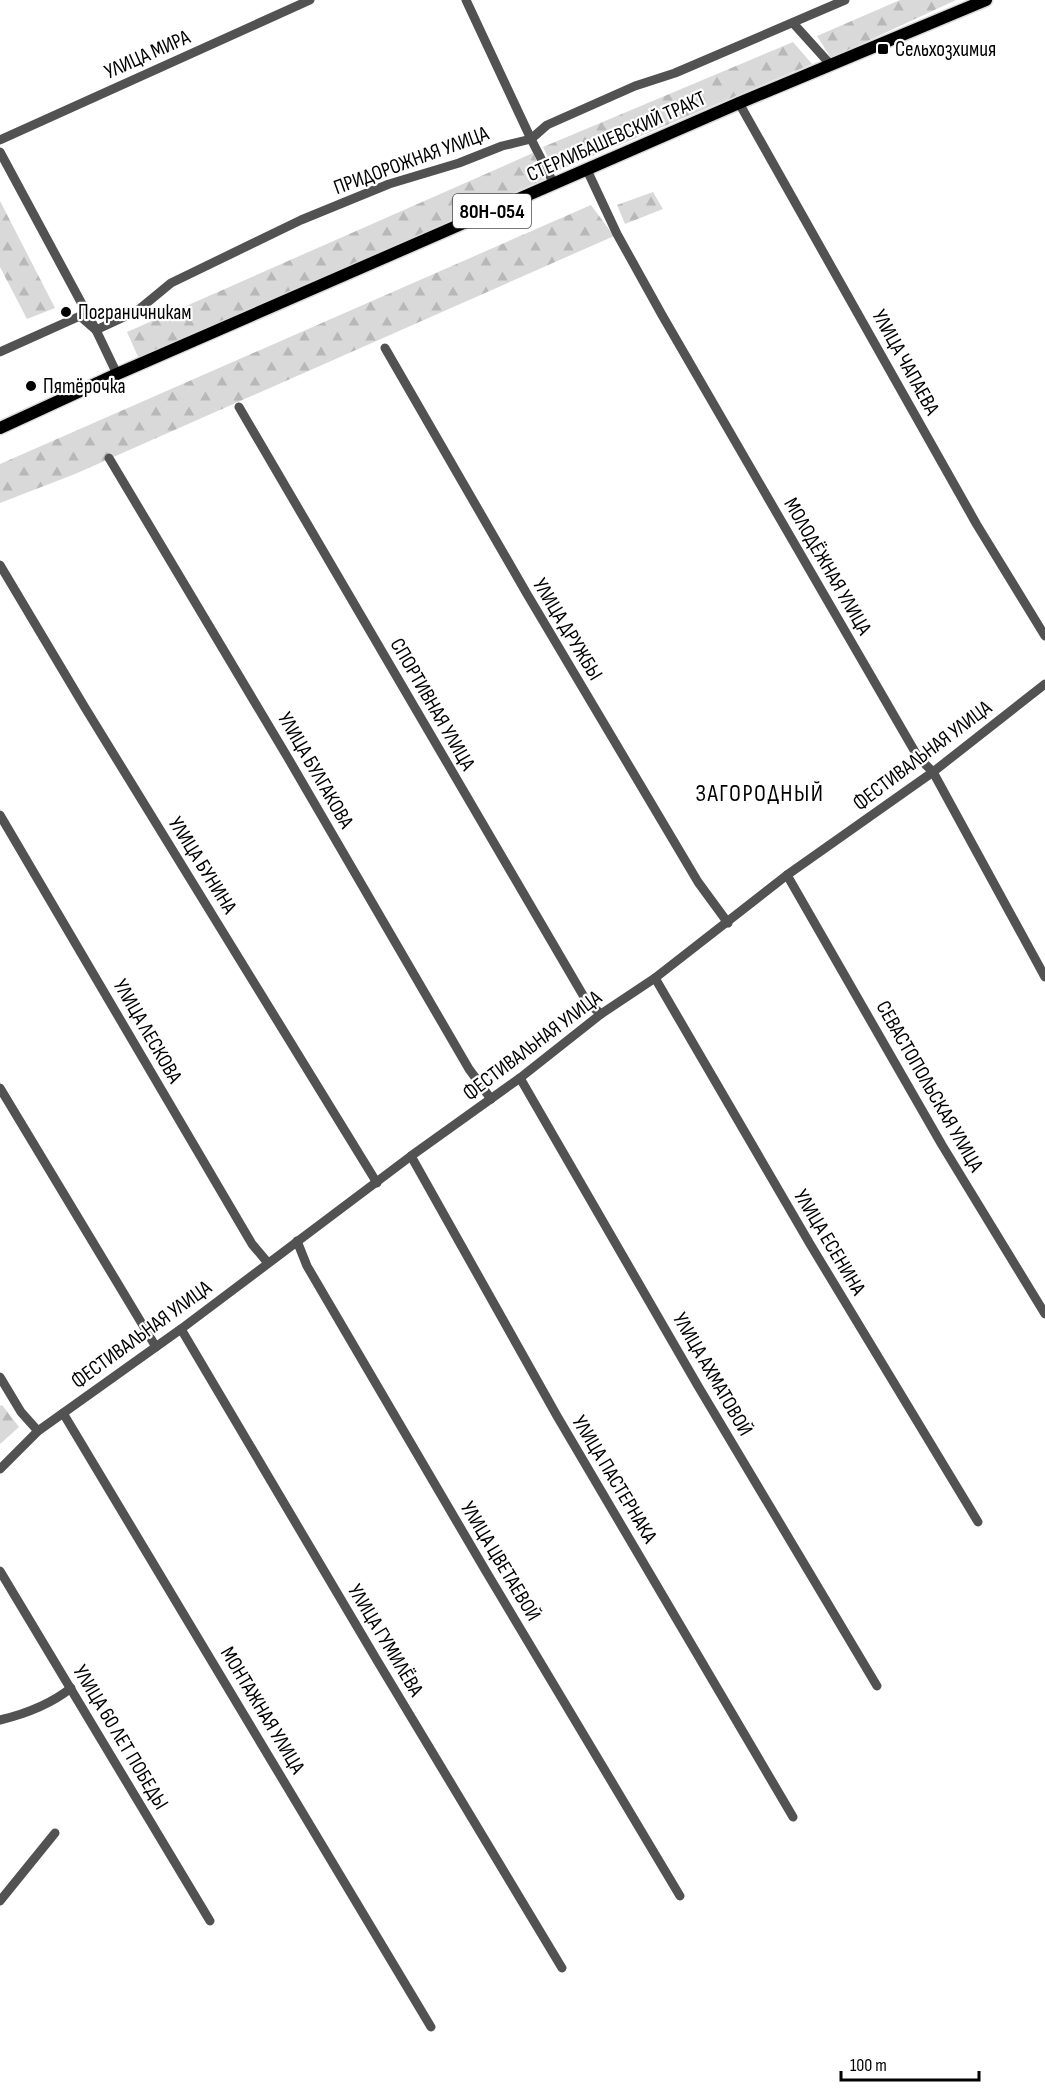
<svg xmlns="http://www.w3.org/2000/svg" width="1045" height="2095" viewBox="0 0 1045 2095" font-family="'Sofia Sans Condensed',sans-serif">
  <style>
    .forest { fill: url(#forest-firs) }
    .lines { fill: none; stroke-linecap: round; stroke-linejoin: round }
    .major-casing { stroke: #dbdbdb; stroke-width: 15 }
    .minor { stroke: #525252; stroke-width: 9 }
    .major { stroke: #000; stroke-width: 12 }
    .poi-dot { fill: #000; stroke: #fff; stroke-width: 2 }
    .labels { text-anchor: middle; stroke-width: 4.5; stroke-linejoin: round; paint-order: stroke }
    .shield { fill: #fff; stroke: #4c4c4c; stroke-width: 1.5 }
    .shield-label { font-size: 20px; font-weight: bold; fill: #000 }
    .poi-label { font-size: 21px; fill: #000; stroke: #fff; text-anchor: start }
    .street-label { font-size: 21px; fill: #000; stroke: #fff }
    .quarter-label { font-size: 24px; letter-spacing: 1.5px; fill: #000; stroke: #fff }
  </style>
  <defs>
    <pattern id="forest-firs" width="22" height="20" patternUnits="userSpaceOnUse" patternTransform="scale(1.5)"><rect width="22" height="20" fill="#d9d9d9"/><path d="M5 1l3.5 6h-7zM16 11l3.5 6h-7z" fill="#b8b8b8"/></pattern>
  </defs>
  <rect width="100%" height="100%" fill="#fff"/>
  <g class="forest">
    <path d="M900,0H956L831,58L817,36Z"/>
    <path d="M793,42L812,64L555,172L543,147Z"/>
    <path d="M533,153L545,179L139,359L127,332Z"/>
    <path d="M653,192L663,209L625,224L617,205Z"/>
    <path d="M0,201L55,308L27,319L0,267Z"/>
    <path d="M591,205L614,236L75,474L0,503V464Z"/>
    <path d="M2,1405L19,1427L0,1444V1406Z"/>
  </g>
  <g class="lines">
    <g class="major-casing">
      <path id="major" d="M0,428L117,374L739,103L986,0"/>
    </g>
    <g class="minor">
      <path d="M466,0L531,139L554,184"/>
      <path d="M793,23L830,64"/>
      <path d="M739,103L977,525L1045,636"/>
      <path d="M0,140L310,0"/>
      <path d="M0,152L96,330L117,374"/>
      <path d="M587,170L617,234L662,315L918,757L933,772L1045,977"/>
      <path d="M385,348L527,594L698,882L728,923"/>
      <path d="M0,352L80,316L96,330L137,311L171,283L301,220L389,184L459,163L502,146L531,139L547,125L635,86L675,73L845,0"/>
      <path d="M239,407L587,1002L601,1014"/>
      <path d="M109,458L288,758L469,1069L491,1099"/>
      <path d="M0,565L84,706L377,1183"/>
      <path d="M0,815L252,1244L268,1263"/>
      <path d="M787,875L942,1145L1045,1314"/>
      <path d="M655,978L810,1244L978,1522"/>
      <path d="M520,1078L698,1386L877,1686"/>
      <path d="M0,1088L156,1347"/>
      <path d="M411,1156L557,1416L793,1817"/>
      <path d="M297,1241L307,1266L484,1568L680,1896"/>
      <path d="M181,1329L378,1662L562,1968"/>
      <path d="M0,1377L21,1412L38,1431"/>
      <path d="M63,1413L431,2027"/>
      <path d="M0,1469L38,1431L181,1329L411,1156L520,1078L601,1014L655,978L787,875L933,772L1045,684"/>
      <path d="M0,1571L210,1921"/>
      <path d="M0,1720C25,1714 51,1704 71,1688"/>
      <path d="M0,1901L55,1833"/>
    </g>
    <use href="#major" class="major"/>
  </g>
  <g class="poi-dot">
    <rect x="877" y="43" width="12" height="12" rx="3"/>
    <circle cx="66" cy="312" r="6"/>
    <circle cx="31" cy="386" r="6"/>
  </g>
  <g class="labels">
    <rect class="shield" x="453" y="194" width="78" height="34" rx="4.5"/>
    <g class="shield-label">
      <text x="492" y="218">80Н-054</text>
    </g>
    <g class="poi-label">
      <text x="895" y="56">Сельхозхимия</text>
      <text x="78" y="319">Пограничникам</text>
      <text x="43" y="393">Пятёрочка</text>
    </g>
    <g class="street-label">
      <text transform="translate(147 54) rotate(-24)" y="7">УЛИЦА МИРА</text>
      <text transform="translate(616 136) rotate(-24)" y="7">СТЕРЛИБАШЕВСКИЙ ТРАКТ</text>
      <text transform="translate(411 160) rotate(-20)" y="7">ПРИДОРОЖНАЯ УЛИЦА</text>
      <text transform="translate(906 362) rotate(61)" y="7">УЛИЦА ЧАПАЕВА</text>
      <text transform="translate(828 566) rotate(60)" y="7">МОЛОДЁЖНАЯ УЛИЦА</text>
      <text transform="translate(568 629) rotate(59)" y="7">УЛИЦА ДРУЖБЫ</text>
      <text transform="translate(433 704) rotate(60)" y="7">СПОРТИВНАЯ УЛИЦА</text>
      <text transform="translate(922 755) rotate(-37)" y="7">ФЕСТИВАЛЬНАЯ УЛИЦА</text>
      <text transform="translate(316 770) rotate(60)" y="7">УЛИЦА БУЛГАКОВА</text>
      <text transform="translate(203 865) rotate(58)" y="7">УЛИЦА БУНИНА</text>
      <text transform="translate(148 1031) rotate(60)" y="7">УЛИЦА ЛЕСКОВА</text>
      <text transform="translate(532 1045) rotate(-37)" y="7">ФЕСТИВАЛЬНАЯ УЛИЦА</text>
      <text transform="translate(930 1086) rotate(60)" y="7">СЕВАСТОПОЛЬСКАЯ УЛИЦА</text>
      <text transform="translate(830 1242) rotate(59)" y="7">УЛИЦА ЕСЕНИНА</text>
      <text transform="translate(141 1334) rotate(-36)" y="7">ФЕСТИВАЛЬНАЯ УЛИЦА</text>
      <text transform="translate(713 1374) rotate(60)" y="7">УЛИЦА АХМАТОВОЙ</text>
      <text transform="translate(615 1479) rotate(59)" y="7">УЛИЦА ПАСТЕРНАКА</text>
      <text transform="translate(501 1561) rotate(59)" y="7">УЛИЦА ЦВЕТАЕВОЙ</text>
      <text transform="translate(386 1640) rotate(59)" y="7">УЛИЦА ГУМИЛЁВА</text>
      <text transform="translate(263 1710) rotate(59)" y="7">МОНТАЖНАЯ УЛИЦА</text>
      <text transform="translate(121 1737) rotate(59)" y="7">УЛИЦА 60 ЛЕТ ПОБЕДЫ</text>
    </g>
    <g class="quarter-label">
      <text x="760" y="801">ЗАГОРОДНЫЙ</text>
    </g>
  </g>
  <path d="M841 2071v9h138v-9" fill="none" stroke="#000000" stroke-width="3"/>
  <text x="850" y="2071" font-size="18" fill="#000000" stroke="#ffffff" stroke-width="4.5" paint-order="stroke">100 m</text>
</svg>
